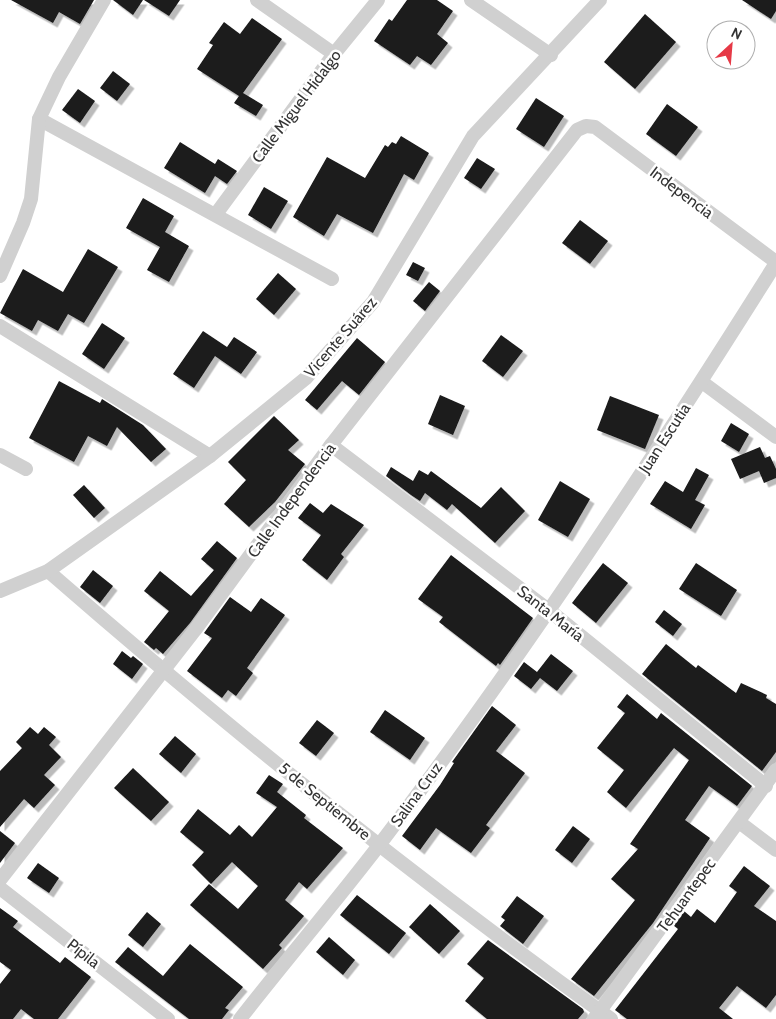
<svg xmlns="http://www.w3.org/2000/svg" width="776" height="1019" viewBox="0 0 776 1019" font-family="Cabin,sans-serif">
  <style>
    .building { fill: #1a1a1a; filter: url(#shadow) }
    .lines { fill: none; stroke-linecap: round; stroke-linejoin: round }
    .minor { stroke: #d0d0d0; stroke-width: 14 }
    .labels { text-anchor: middle; stroke-width: 5; stroke-linejoin: round; paint-order: stroke }
    .street-label { font-size: 16px; fill: #333; stroke: #fff }
  </style>
  <defs>
    <filter id="shadow"><feDropShadow dx="4.5" dy="4.5" stdDeviation="0" flood-color="#0004"/></filter>
  </defs>
  <rect width="100%" height="100%" fill="#fff"/>
  <g class="building">
    <path d="M11,0H94L80,24L59,12L53,23Z"/>
    <path d="M113,0H143L133,15Z"/>
    <path d="M144,0H180L169,16Z"/>
    <path d="M407,0H437L453,11L437,34L448,43L431,65L417,56L410,65L374,41L389,19L392,21Z"/>
    <path d="M742,0H776V11L771,19Z"/>
    <path d="M645,14L676,42L635,89L604,62Z"/>
    <path d="M252,18L282,39L243,93L263,105L256,116L234,103L239,96L197,69L213,45L209,43L224,22L240,34Z"/>
    <path d="M113,71L130,84L117,101L100,88Z"/>
    <path d="M78,89L95,101L80,123L62,110Z"/>
    <path d="M536,98L564,116L544,147L516,129Z"/>
    <path d="M667,104L698,127L676,156L646,134Z"/>
    <path d="M401,136L429,153L414,180L404,174L373,233L337,214L324,236L293,217L327,157L365,178L385,145L388,147L392,142L396,144Z"/>
    <path d="M180,142L215,164L218,159L237,171L227,184L215,176L205,193L164,168Z"/>
    <path d="M477,158L495,169L481,189L464,178Z"/>
    <path d="M264,187L288,201L271,229L248,215Z"/>
    <path d="M143,198L174,216L165,232L189,246L169,282L147,270L160,247L126,228Z"/>
    <path d="M580,220L608,241L590,264L562,243Z"/>
    <path d="M88,249L118,267L84,323L68,314L58,331L38,320L32,331L0,313L23,269L63,292Z"/>
    <path d="M413,262L425,268L418,281L406,275Z"/>
    <path d="M278,273L296,289L274,315L256,299Z"/>
    <path d="M429,282L440,291L425,311L413,301Z"/>
    <path d="M102,323L125,338L104,369L82,354Z"/>
    <path d="M203,331L227,347L234,337L257,352L241,374L215,356L194,388L173,374Z"/>
    <path d="M501,335L523,351L503,377L482,361Z"/>
    <path d="M357,338L385,362L359,395L342,381L317,410L305,400Z"/>
    <path d="M59,381L100,403L102,399L143,425L166,449L151,462L117,427L107,446L88,436L74,462L29,438Z"/>
    <path d="M440,395L465,406L453,435L428,424Z"/>
    <path d="M610,396L659,415L645,449L597,430Z"/>
    <path d="M274,416L299,440L288,450L305,464L275,502L249,527L224,504L246,480L228,462Z"/>
    <path d="M731,423L749,434L739,452L721,441Z"/>
    <path d="M760,447L765,458L770,456L776,469V478L764,483L759,471L740,479L731,459Z"/>
    <path d="M391,467L413,481L419,470L428,475L431,471L481,508L501,487L525,511L495,543L452,504L447,510L425,493L420,501L411,495L386,476Z"/>
    <path d="M696,468L709,475L695,500L705,505L691,529L650,504L665,481L683,492Z"/>
    <path d="M560,481L590,499L568,537L538,520Z"/>
    <path d="M84,485L105,508L94,518L73,495Z"/>
    <path d="M310,503L323,513L331,504L364,525L341,554L344,557L327,580L302,560L321,535L298,518Z"/>
    <path d="M217,541L237,558L190,623L163,654L156,648L154,650L144,642L169,611L144,591L160,571L191,596L214,570L201,559Z"/>
    <path d="M451,555L533,618L500,665L498,663L496,666L439,622L443,617L418,599Z"/>
    <path d="M603,563L628,583L596,623L572,603Z"/>
    <path d="M696,563L737,590L721,616L679,589Z"/>
    <path d="M93,570L113,586L100,603L80,587Z"/>
    <path d="M230,597L251,612L261,598L285,615L247,668L253,673L236,696L228,690L222,698L187,671L212,638L204,633Z"/>
    <path d="M664,610L682,624L673,636L655,622Z"/>
    <path d="M666,644L696,668L698,665L736,693L741,683L767,695L766,698L776,704V752L762,771L642,674Z"/>
    <path d="M122,651L131,658L133,656L143,664L132,679L113,664Z"/>
    <path d="M551,654L573,671L557,691L540,678L531,689L514,676L524,662L537,672Z"/>
    <path d="M627,694L657,719L661,713L752,786L737,806L709,786L685,820L710,838L653,923L594,996L571,979L635,900L611,879L638,849L630,844L689,760L674,748L626,808L607,792L624,770L597,748L625,713L617,707Z"/>
    <path d="M492,706L516,725L496,751L525,773L486,825L490,828L471,853L436,828L420,850L402,836L440,785L454,763L452,762Z"/>
    <path d="M385,710L425,738L410,760L370,732Z"/>
    <path d="M317,720L334,733L316,756L299,743Z"/>
    <path d="M30,727L38,734L44,727L56,737L49,745L61,757L44,775L55,785L34,808L24,799L0,827V771L22,748L16,742Z"/>
    <path d="M175,736L196,754L181,773L159,754Z"/>
    <path d="M133,768L169,802L151,821L114,788Z"/>
    <path d="M269,775L283,784L277,792L306,815L304,818L343,848L307,889L299,882L285,900L304,916L279,945L282,948L263,969L190,905L209,884L238,909L258,886L232,862L211,884L192,865L204,852L180,832L198,809L230,835L239,825L252,837L277,807L256,793Z"/>
    <path d="M573,826L590,839L572,863L555,850Z"/>
    <path d="M0,831L15,843L0,863Z"/>
    <path d="M38,863L59,878L49,893L27,878Z"/>
    <path d="M744,866L770,886L754,906L776,921V995L766,1008L737,986L719,1008L733,1019H627L615,1010L678,929L673,925L684,911L691,917L697,909L715,923L737,892L729,886Z"/>
    <path d="M357,895L406,933L389,954L340,915Z"/>
    <path d="M517,896L544,916L523,944L500,926L505,920L501,917Z"/>
    <path d="M430,904L460,931L439,954L409,927Z"/>
    <path d="M0,908L18,921L13,927L60,963L65,957L91,977L58,1019H34L21,1009L13,1019H0V984L11,970L0,962Z"/>
    <path d="M147,912L161,924L143,947L128,935Z"/>
    <path d="M329,937L355,960L343,975L316,952Z"/>
    <path d="M488,940L583,1009L584,1012L578,1019H487L465,1001L484,978L467,964Z"/>
    <path d="M190,944L243,987L225,1008L229,1010L222,1019H189L115,962L128,947L163,976Z"/>
  </g>
  <g class="lines">
    <g class="minor">
      <path d="M257,0L334,54"/>
      <path d="M471,0L551,55"/>
      <path d="M39,119L332,279"/>
      <path d="M216,214L334,54L378,0"/>
      <path d="M0,276L23,223L31,199L39,119L59,77L104,0"/>
      <path d="M0,326L210,456"/>
      <path d="M702,382L776,437"/>
      <path d="M331,445L550,611L766,786"/>
      <path d="M0,455L26,469"/>
      <path d="M48,571C229,729 416,879 611,1019"/>
      <path d="M0,591L48,571L210,456L306,378L373,302L473,136L600,0"/>
      <path d="M739,822L776,850"/>
      <path d="M0,880L195,630L331,445L577,130L586,126L595,127L776,262"/>
      <path d="M0,888L168,1019"/>
      <path d="M240,1019C286,960 334,904 380,844C522,658 651,462 776,263"/>
      <path d="M594,1019L776,770"/>
    </g>
  </g>
  <g class="labels">
    <g class="street-label">
      <text transform="translate(296 106) rotate(-53)" y="6">Calle Miguel Hidalgo</text>
      <text transform="translate(682 192) rotate(37)" y="6">Indepencia</text>
      <text transform="translate(340 337) rotate(-49)" y="6">Vicente Suárez</text>
      <text transform="translate(664 438) rotate(-57)" y="6">Juan Escutia</text>
      <text transform="translate(291 500) rotate(-54)" y="6">Calle Independencia</text>
      <text transform="translate(551 613) rotate(38)" y="6">Santa María</text>
      <text transform="translate(416 794) rotate(-54)" y="6">Salina Cruz</text>
      <text transform="translate(325 801) rotate(39)" y="6">5 de Septiembre</text>
      <text transform="translate(686 895) rotate(-54)" y="6">Tehuantepec</text>
      <text transform="translate(84 953) rotate(38)" y="6">Pípila</text>
    </g>
  </g>
  <g transform="translate(731 45) rotate(26)"><circle r="24" fill="#ffffff" stroke="#adadad"/>
  <path d="M0-4L9 19L0 12L-9 19Z" fill="#e63946"/>
  <text y="-8" font-size="14" font-weight="bold" text-anchor="middle" fill="#333333">N</text>
  </g>
</svg>
